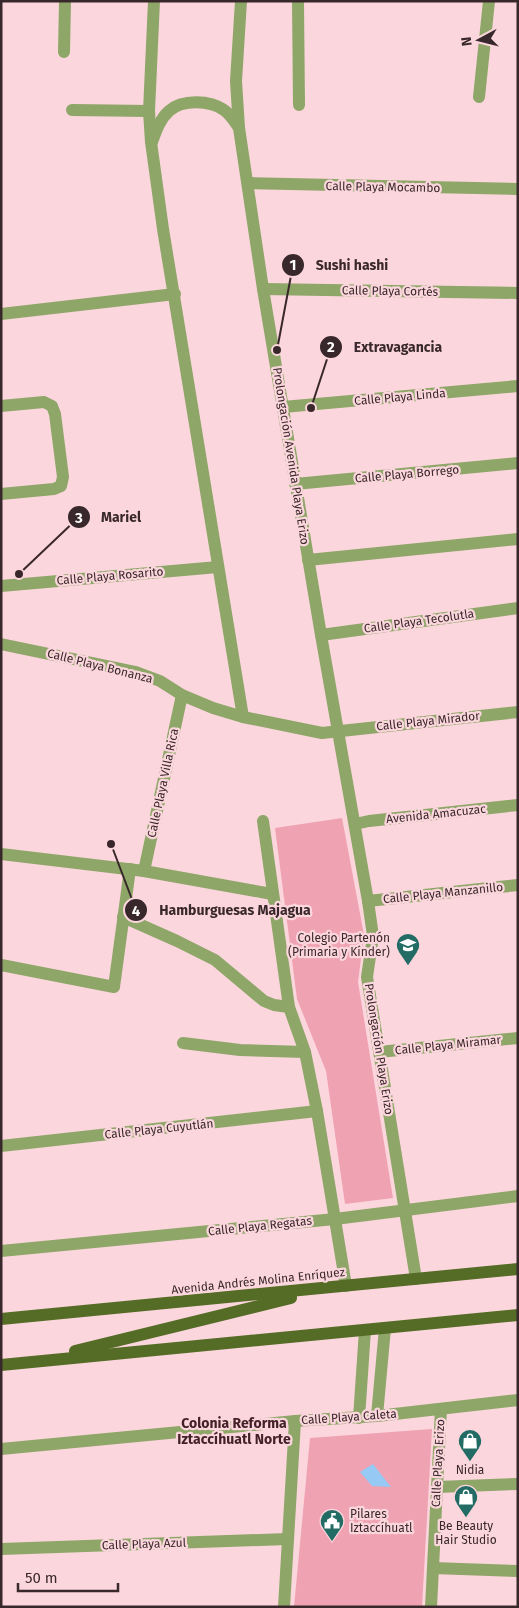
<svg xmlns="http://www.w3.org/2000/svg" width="519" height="1608" viewBox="0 0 519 1608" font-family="'Fira Sans',sans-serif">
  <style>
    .green { fill: #efa2b2 }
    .water { fill: #97c9f5 }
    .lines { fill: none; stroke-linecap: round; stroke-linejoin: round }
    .minor { stroke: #8ea668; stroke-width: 12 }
    .major { stroke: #546c26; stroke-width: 12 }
    .labels { text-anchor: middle; stroke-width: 4.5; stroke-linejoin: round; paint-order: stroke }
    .street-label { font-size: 12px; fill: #39282b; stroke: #fcd6dd }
    .poi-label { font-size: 12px; fill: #39282b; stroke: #fcd6dd }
    .neighbourhood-label { font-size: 14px; font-weight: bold; fill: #432129; stroke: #fcd6dd }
    .leader { fill: none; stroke: #39282b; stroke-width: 2 }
    .callout-dot { fill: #39282b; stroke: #fcd6dd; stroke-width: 2 }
    .mark-label { font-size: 15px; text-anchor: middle; font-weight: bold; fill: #fff }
    .callout-label { font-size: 14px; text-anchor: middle; font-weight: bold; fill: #39282b; stroke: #fcd6dd; stroke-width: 4.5; stroke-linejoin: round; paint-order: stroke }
  </style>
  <rect width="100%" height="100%" fill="#fcd6dd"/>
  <g class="green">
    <path d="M342,818L364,935L358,982L393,1198L345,1204L326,1071L297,999L275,828Z"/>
    <path d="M432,1429L422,1607H294L310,1438Z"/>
  </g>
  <path class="water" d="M373,1464L391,1487L372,1486L360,1472Z"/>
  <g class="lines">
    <g class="minor">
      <path d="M154,1L149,111L151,142L163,229L243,717"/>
      <path d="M241,1L236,81L239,128L263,289L321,635L368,901L373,936L367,977L416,1279"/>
      <path d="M298,1L299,105"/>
      <path d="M64,52L65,1"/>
      <path d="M479,97L489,1"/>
      <path d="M72,110L149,111"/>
      <path d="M152,142C156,131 160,119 169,111C182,99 210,100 224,110C230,114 235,122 239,128"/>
      <path d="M248,183L518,189"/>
      <path d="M263,289L518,293"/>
      <path d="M1,314L175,294"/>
      <path d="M1,406L44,402L52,406L55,414L63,477L61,486L54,489L1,494"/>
      <path d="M283,407L518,386"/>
      <path d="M295,484L518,463"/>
      <path d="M308,560L518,539"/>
      <path d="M1,586L218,567"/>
      <path d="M321,635L518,608"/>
      <path d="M1,644L136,672L160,681L182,695L213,708L243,717L322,733L518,712"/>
      <path d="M263,821L289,1007L305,1052L317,1111L346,1286"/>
      <path d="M355,824L369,821L518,805"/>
      <path d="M1,854L144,871L272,894"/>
      <path d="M144,871L182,695"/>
      <path d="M368,901L518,885"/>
      <path d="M123,917L177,941L215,960L264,1001L274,1005L289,1007"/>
      <path d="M1,965L114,987L130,869"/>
      <path d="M183,1043L240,1050L305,1052"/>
      <path d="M379,1052L518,1038"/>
      <path d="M1,1146L317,1111"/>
      <path d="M1,1251L335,1219L518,1196"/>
      <path d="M377,1416L385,1328"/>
      <path d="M359,1418L365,1330"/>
      <path d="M1,1449L295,1421L377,1416L518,1400"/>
      <path d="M437,1487L518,1484"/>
      <path d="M1,1549L287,1539"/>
      <path d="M433,1568L518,1571"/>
      <path d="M284,1607L295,1421"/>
      <path d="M431,1607L441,1409"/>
    </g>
    <g class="major">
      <path d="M1,1319L518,1269"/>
      <path d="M75,1351L291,1298"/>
      <path d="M1,1365L518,1315"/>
    </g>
  </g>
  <defs>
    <g id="school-pin" transform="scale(1.25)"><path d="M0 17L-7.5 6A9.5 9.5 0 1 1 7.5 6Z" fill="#236c65" stroke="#fcd6dd"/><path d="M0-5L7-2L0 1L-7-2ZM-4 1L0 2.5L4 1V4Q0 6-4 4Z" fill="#fff"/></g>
    <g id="shop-pin" transform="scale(1.25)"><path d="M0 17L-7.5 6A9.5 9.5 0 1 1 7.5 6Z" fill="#236c65" stroke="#fcd6dd"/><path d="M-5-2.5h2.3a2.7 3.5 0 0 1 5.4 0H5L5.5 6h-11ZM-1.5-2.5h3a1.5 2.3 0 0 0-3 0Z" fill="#fff"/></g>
    <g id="civic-pin" transform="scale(1.25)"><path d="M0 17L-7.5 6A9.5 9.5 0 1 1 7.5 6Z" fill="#236c65" stroke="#fcd6dd"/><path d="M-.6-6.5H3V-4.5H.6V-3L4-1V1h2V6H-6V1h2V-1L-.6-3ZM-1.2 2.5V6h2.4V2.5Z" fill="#fff"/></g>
  </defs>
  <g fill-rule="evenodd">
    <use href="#school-pin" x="408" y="945"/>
    <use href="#shop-pin" x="470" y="1441"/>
    <use href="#shop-pin" x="466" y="1497"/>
    <use href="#civic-pin" x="332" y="1521"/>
  </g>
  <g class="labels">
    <g class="street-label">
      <text transform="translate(383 187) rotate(1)" y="4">Calle Playa Mocambo</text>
      <text transform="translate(390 291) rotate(1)" y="4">Calle Playa Cortés</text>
      <text transform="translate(400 397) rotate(-5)" y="4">Calle Playa Linda</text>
      <text transform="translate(291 456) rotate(81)" y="4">Prolongación Avenida Playa Erizo</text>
      <text transform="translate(407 474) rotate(-5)" y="4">Calle Playa Borrego</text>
      <text transform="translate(110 576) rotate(-5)" y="4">Calle Playa Rosarito</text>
      <text transform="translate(419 621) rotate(-8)" y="4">Calle Playa Tecolutla</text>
      <text transform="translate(100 666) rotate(14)" y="4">Calle Playa Bonanza</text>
      <text transform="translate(428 721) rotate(-6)" y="4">Calle Playa Mirador</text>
      <text transform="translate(163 783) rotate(-78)" y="4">Calle Playa Villa Rica</text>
      <text transform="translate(436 814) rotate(-6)" y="4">Avenida Amacuzac</text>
      <text transform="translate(443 893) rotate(-6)" y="4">Calle Playa Manzanillo</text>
      <text transform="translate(448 1045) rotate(-6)" y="4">Calle Playa Miramar</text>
      <text transform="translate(379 1049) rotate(81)" y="4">Prolongación Playa Erizo</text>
      <text transform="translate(159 1129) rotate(-6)" y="4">Calle Playa Cuyutlán</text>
      <text transform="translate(260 1226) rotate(-6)" y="4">Calle Playa Regatas</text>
      <text transform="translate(258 1281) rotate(-6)" y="4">Avenida Andrés Molina Enríquez</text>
      <text transform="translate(349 1417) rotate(-4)" y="4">Calle Playa Caleta</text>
      <text transform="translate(438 1463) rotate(-87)" y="4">Calle Playa Erizo</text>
      <text transform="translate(144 1544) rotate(-2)" y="4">Calle Playa Azul</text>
    </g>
    <g class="poi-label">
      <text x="390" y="942" text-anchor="end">Colegio Partenón<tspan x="390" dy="14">(Primaria y Kínder)</tspan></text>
      <text x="470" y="1474">Nidia</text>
      <text x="350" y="1518" text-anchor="start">Pilares<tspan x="350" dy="14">Iztaccíhuatl</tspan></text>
      <text x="466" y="1530">Be Beauty<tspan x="466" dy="14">Hair Studio</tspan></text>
    </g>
    <g class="neighbourhood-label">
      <text x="234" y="1428">Colonia Reforma<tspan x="234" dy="16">Iztaccíhuatl Norte</tspan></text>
    </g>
  </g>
  <path class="leader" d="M277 350L293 265M311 408L331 347M19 574L79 517M111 844L136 910"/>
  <g class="callout-dot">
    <circle cx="277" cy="350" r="5"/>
    <circle cx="311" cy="408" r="5"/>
    <circle cx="19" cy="574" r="5"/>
    <circle cx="111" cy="844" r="5"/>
    <circle cx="293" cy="265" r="12"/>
    <circle cx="331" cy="347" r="12"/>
    <circle cx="79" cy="517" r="12"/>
    <circle cx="136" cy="910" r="12"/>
  </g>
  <g class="mark-label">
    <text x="293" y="270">1</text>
    <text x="331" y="352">2</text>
    <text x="79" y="523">3</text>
    <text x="136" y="916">4</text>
  </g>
  <g class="callout-label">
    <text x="352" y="270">Sushi hashi</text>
    <text x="398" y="352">Extravagancia</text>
    <text x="121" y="522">Mariel</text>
    <text x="235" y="915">Hamburguesas Majagua</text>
  </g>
  <rect width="519" height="1608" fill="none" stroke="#39282b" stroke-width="5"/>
  <g transform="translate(479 40) rotate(263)" stroke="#fcd6dd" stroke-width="4" paint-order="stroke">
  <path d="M0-4L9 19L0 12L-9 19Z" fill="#39282b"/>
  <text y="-8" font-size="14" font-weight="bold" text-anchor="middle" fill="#39282b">N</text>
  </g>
  <path d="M18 1583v8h100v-8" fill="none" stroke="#39282b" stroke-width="2.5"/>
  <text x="25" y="1583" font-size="15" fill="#39282b" stroke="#fcd6dd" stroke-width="4" paint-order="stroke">50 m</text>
</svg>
